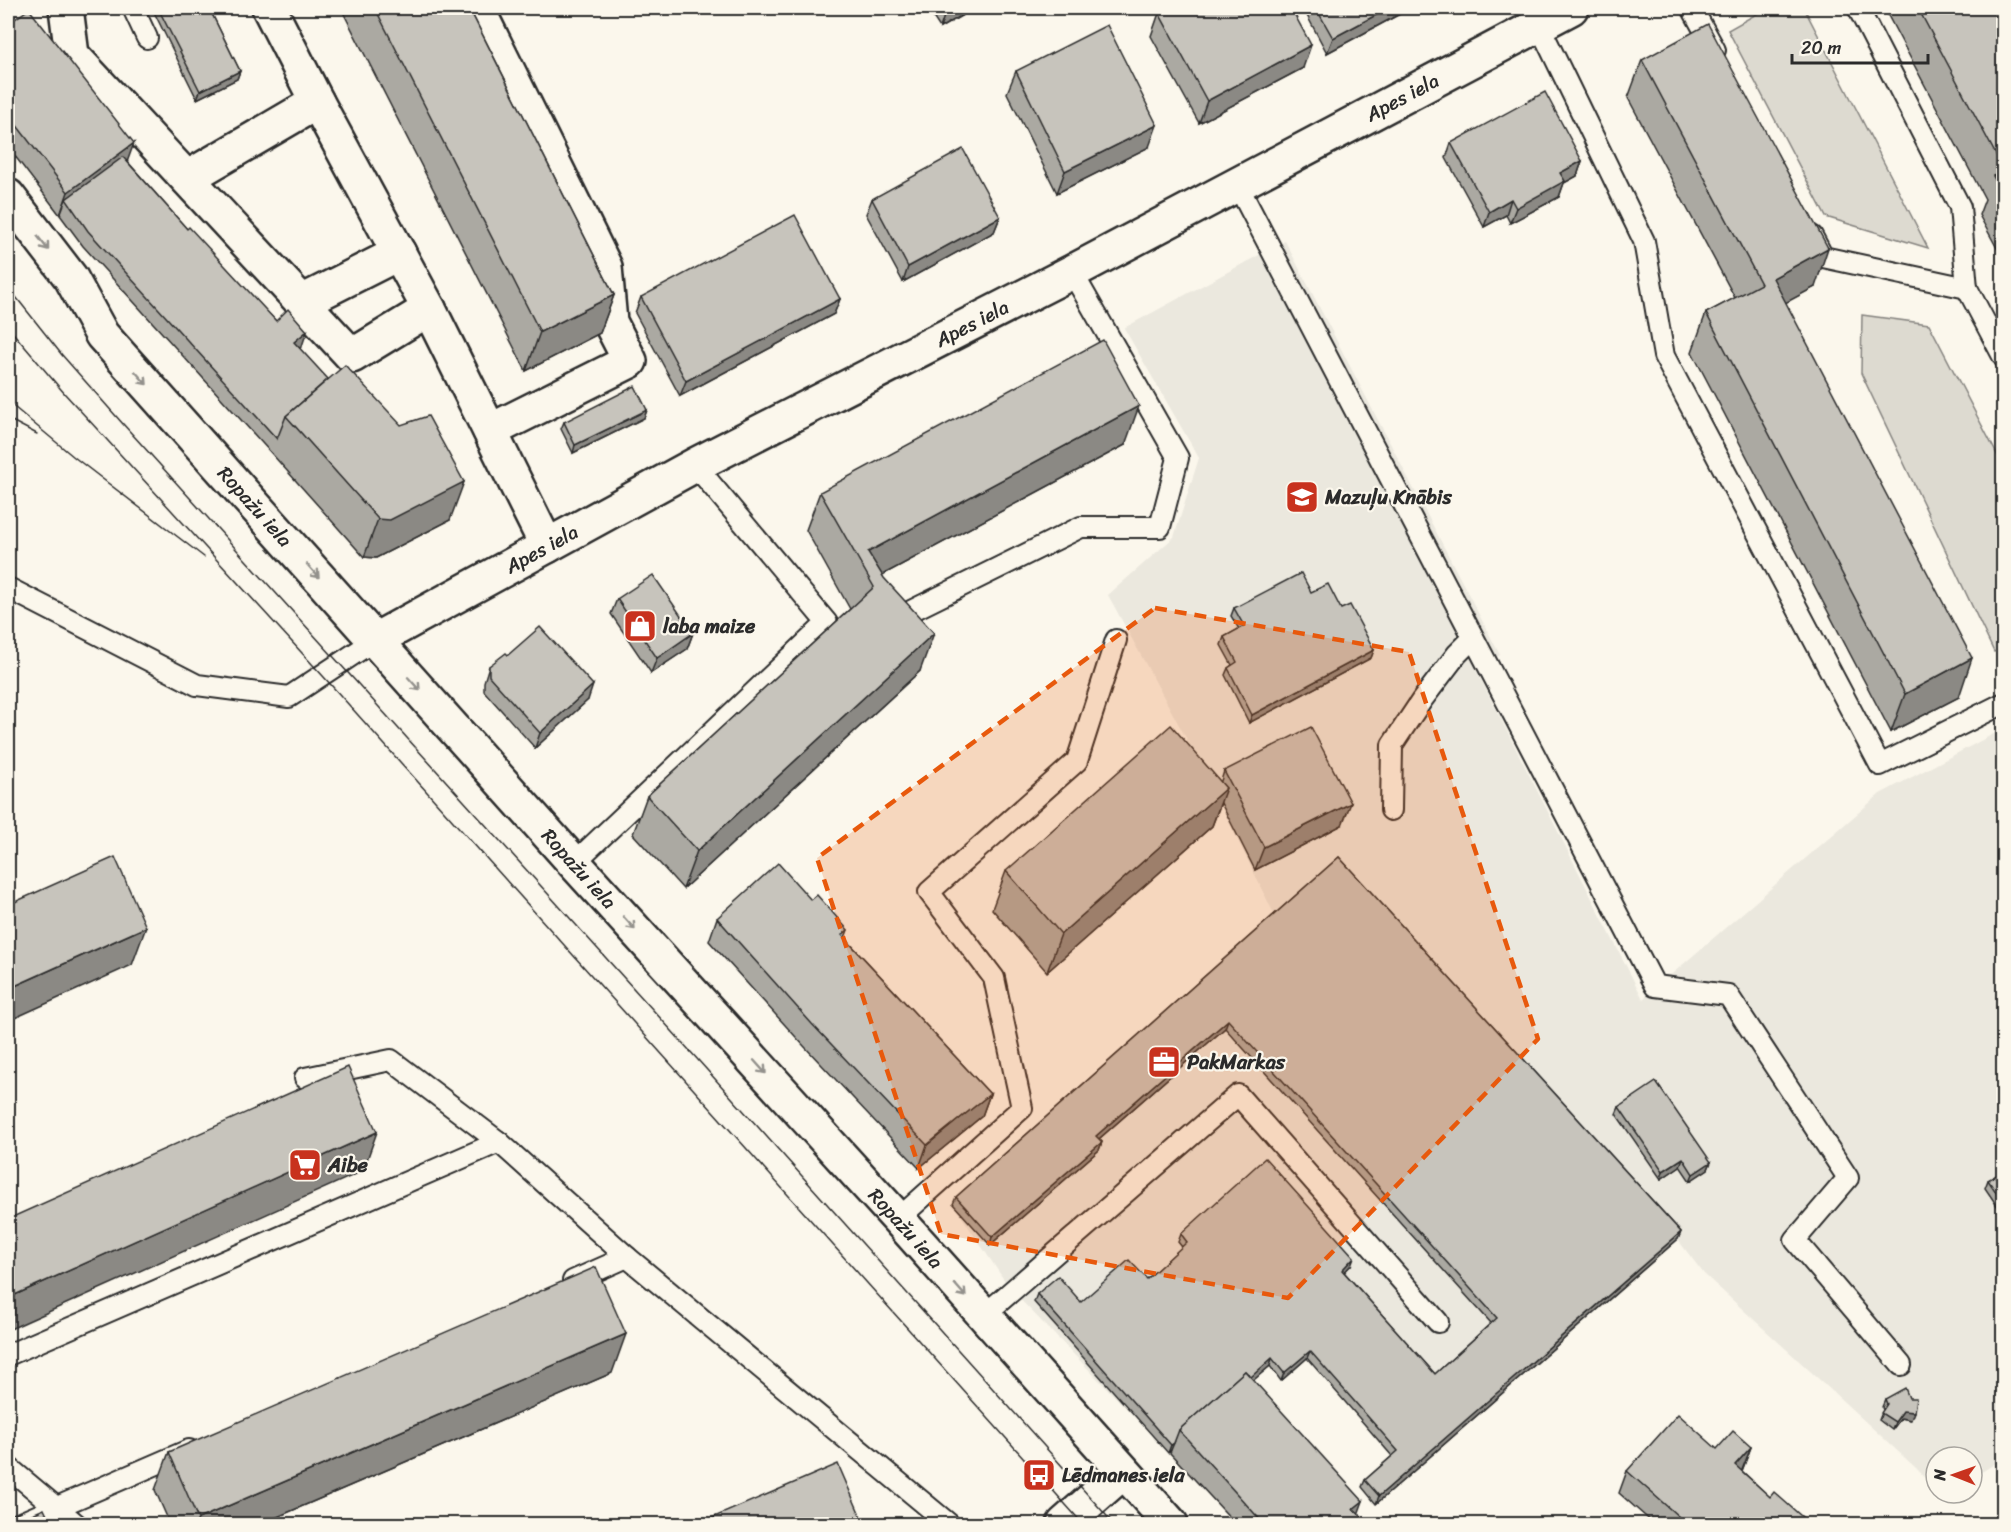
<svg xmlns="http://www.w3.org/2000/svg" width="2011" height="1532" viewBox="0 0 2011 1532" font-family="Sriracha,sans-serif">
  <style>
    .built { fill: #ebe8de }
    .green { fill: #dddad0; stroke: #84827e; stroke-width: 1.5 }
    .lines { fill: none; stroke-linecap: round; stroke-linejoin: round }
    .service-casing { stroke: #2b2b2b; stroke-width: 24 }
    .minor-casing { stroke: #2b2b2b; stroke-width: 38 }
    .tertiary-casing { stroke: #2b2b2b; stroke-width: 38 }
    .service { stroke: #fbf7ec; stroke-width: 20 }
    .minor { stroke: #fbf7ec; stroke-width: 33 }
    .tertiary { stroke: #fbf7ec; stroke-width: 33 }
    .tram { stroke: #2b2b2b; stroke-width: 1.5 }
    .wall { fill: #aba9a2; stroke: #2b2b2b; stroke-width: 1.5 }
    .shaded-wall { fill: #8b8984; stroke: #2b2b2b; stroke-width: 1.5 }
    .building { fill: #c7c4bc; stroke: #2b2b2b; stroke-width: 1.5 }
    .oneway { stroke: #93918c }
    .marked { fill: #e8590c; fill-opacity: 0.2; stroke: #e8590c; stroke-width: 4.5; stroke-dasharray: 12 8; stroke-linejoin: round }
    .labels { text-anchor: middle; stroke-width: 4.5; stroke-linejoin: round; paint-order: stroke }
    .street-label { font-size: 20px; fill: #2b2b2b; stroke: #fbf7ec }
    .poi-label { font-size: 20px; font-weight: bold; fill: #2b2b2b; stroke: #fbf7ec; text-anchor: start }
  </style>
  <rect width="100%" height="100%" fill="#fbf7ec"/>
  <filter id="ink" filterUnits="userSpaceOnUse"><feTurbulence type="fractalNoise" baseFrequency=".0167" numOctaves="2"/><feDisplacementMap in="SourceGraphic" scale="12" xChannelSelector="R" yChannelSelector="G"/><feConvolveMatrix kernelMatrix="1 2 1 2 8 2 1 2 1" color-interpolation-filters="sRGB"/></filter>
  <g filter="url(#ink)">
    <path class="built" d="M1285,241L1500,655L1475,668L1643,999L1880,794L2003,729L2004,1458L1972,1478V1457H1936V1489L1916,1468L1704,1274L1678,1240L1428,1459L1313,1326L1170,1453L1011,1290L953,1204L1276,918L1203,769L1108,595L1174,537L1199,458L1124,328Z"/>
    <g class="green">
      <path d="M1767,8H1804L1928,248L1826,217L1728,30Z"/>
      <path d="M1862,315L1929,324L2003,466V648L1994,652L1861,373Z"/>
    </g>
    <g class="lines">
      <g class="service-casing">
        <g id="service">
          <path d="M133,8L147,38"/>
          <path d="M1692,8L1715,50"/>
          <path d="M1858,8L1960,207L1967,288L2004,358"/>
          <path d="M1539,25L1644,241L1664,356L1880,765L2004,703"/>
          <path d="M1237,184L1655,986L1728,995L1848,1178L1795,1240L1901,1365"/>
          <path d="M1812,236L1823,257L1967,288"/>
          <path d="M8,588L197,685L289,697L375,640"/>
          <path d="M911,611L1081,527H1160L1178,458L1072,272"/>
          <path d="M1391,810L1392,745L1422,700L1457,654L1473,638"/>
          <path d="M574,863L827,623L695,465"/>
          <path d="M305,1078L391,1060L499,1142"/>
          <path d="M898,1219L1022,1108L994,978L929,892L1077,761L1116,640"/>
          <path d="M573,1281L627,1257"/>
          <path d="M983,1316L1238,1095L1438,1322"/>
          <path d="M8,1355L499,1142L627,1257L949,1524"/>
          <path d="M8,1467L76,1524"/>
          <path d="M18,1524L189,1450"/>
        </g>
      </g>
      <g class="minor-casing">
        <g id="minor">
          <path d="M66,8L72,55L352,356L429,309"/>
          <path d="M269,8L317,102L429,309L547,546"/>
          <path d="M477,8L605,267L610,322L630,361L490,431"/>
          <path d="M187,178L317,102"/>
          <path d="M302,302L399,253"/>
          <path id="s1" d="M375,640L695,465L1072,272L1571,8"/>
          <path d="M1064,1524L1123,1472"/>
        </g>
      </g>
      <g class="tertiary-casing">
        <g id="tertiary">
          <path id="s2" d="M8,196L71,278L102,335L574,863L898,1219L1171,1524"/>
        </g>
      </g>
      <use href="#service" class="service"/>
      <use href="#minor" class="minor"/>
      <use href="#tertiary" class="tertiary"/>
      <g class="tram">
        <path d="M8,287L62,355L123,424L672,1031L1114,1524"/>
        <path d="M8,327L65,394L323,676L1083,1524"/>
        <path d="M8,402L74,457L204,557"/>
        <path d="M8,419L37,434"/>
      </g>
    </g>
    <g class="wall">
      <path d="M152,8H209L240,71L237,79L197,99Z"/>
      <path d="M341,8H469L614,295L600,333L526,371Z"/>
      <path d="M927,8H975L940,28Z"/>
      <path d="M1303,8H1411L1327,53Z"/>
      <path d="M1884,8H2002L2004,10V261L1979,215L1985,199Z"/>
      <path d="M1159,13L1303,68L1199,123L1151,36Z"/>
      <path d="M8,24L127,161L187,229L276,321L302,346L299,348L450,520L376,558L364,557L272,454L83,246L60,215L8,147Z"/>
      <path d="M1642,60L1815,287L1785,302L1959,697L1891,732L1692,352L1706,313L1735,298L1628,98Z"/>
      <path d="M1016,71L1149,147L1057,193L1007,93Z"/>
      <path d="M1451,143L1582,161L1577,176L1564,183L1559,197L1510,223L1506,215L1484,227L1446,158Z"/>
      <path d="M872,199L1000,217L994,232L903,282L866,214Z"/>
      <path d="M641,297L840,299L834,314L680,396L635,313Z"/>
      <path d="M647,410L644,418L573,453L561,429L564,422Z"/>
      <path d="M1125,445L882,575L920,671L683,889L633,834L647,796L850,609L806,530L820,492Z"/>
      <path d="M1311,592L1341,609L1374,650L1371,658L1249,723L1225,675L1228,668L1232,665L1221,645L1224,637L1239,629L1231,616L1234,608Z"/>
      <path d="M617,599L693,633L687,649L651,673L611,614Z"/>
      <path d="M508,655L588,700L535,748L484,691V682L489,666Z"/>
      <path d="M1224,771L1342,825L1255,870L1221,803L1212,826L1047,972L992,909L1006,871L1221,781Z"/>
      <path d="M1339,857L1681,1232L1678,1239L1376,1504L1362,1487L1365,1480L1392,1456L1307,1358L1281,1381L1270,1366L1253,1380L1359,1514L1370,1524H1236L1170,1453L1171,1450L1168,1453L1034,1302L1037,1294L1081,1302L1147,1279L1182,1247L1178,1242L1181,1234L1351,1265L1344,1272L1435,1374L1491,1323L1225,1028L1099,1139L1102,1142L1099,1150L990,1245L953,1204L956,1197Z"/>
      <path d="M811,900L848,930L845,938L990,1094L982,1116L919,1168L804,1046L709,941L717,918Z"/>
      <path d="M1619,1107L1711,1162L1708,1169L1690,1181L1680,1166L1661,1179L1616,1114Z"/>
      <path d="M2004,1171V1216L1985,1188L1988,1180Z"/>
      <path d="M612,1373L261,1524H170L155,1490L169,1452Z"/>
      <path d="M1885,1399L1911,1420L1901,1418L1892,1430L1879,1420L1883,1410L1882,1406Z"/>
      <path d="M1751,1447L1742,1471L1770,1497L1810,1524H1654L1619,1493L1627,1471L1717,1449Z"/>
    </g>
    <g class="shaded-wall">
      <path d="M954,8H975L940,28L945,13Z"/>
      <path d="M1389,8H1411L1327,53L1333,38Z"/>
      <path d="M1311,45L1303,68L1199,123L1207,101Z"/>
      <path d="M240,71L237,79L197,99L200,91Z"/>
      <path d="M1157,125L1149,147L1057,193L1065,171Z"/>
      <path d="M134,143L126,165L66,199L60,215L68,192Z"/>
      <path d="M1582,161L1577,176L1564,183L1559,197L1510,223L1516,208L1560,173Z"/>
      <path d="M1511,199L1506,215L1484,227L1489,212Z"/>
      <path d="M1000,217L994,232L903,282L908,267Z"/>
      <path d="M1828,248L1815,287L1759,317L1773,278Z"/>
      <path d="M614,295L600,333L526,371L540,332Z"/>
      <path d="M840,299L834,314L680,396L686,381Z"/>
      <path d="M307,331L302,346L288,358L294,342Z"/>
      <path d="M1139,406L1125,445L871,581L868,552Z"/>
      <path d="M647,410L644,418L573,453L575,445Z"/>
      <path d="M464,482L450,520L376,558L364,557L378,519Z"/>
      <path d="M693,633L687,649L651,673L657,658Z"/>
      <path d="M934,633L920,671L683,889L697,851Z"/>
      <path d="M1374,650L1371,658L1249,723L1252,715Z"/>
      <path d="M1972,658L1959,697L1891,732L1905,694Z"/>
      <path d="M593,685L588,700L535,748L540,733Z"/>
      <path d="M1226,788L1212,826L1047,972L1061,934Z"/>
      <path d="M1351,803L1342,825L1255,870L1264,847Z"/>
      <path d="M146,927L132,965L8,1021V989Z"/>
      <path d="M1228,1020L1225,1028L1093,1144L1096,1136Z"/>
      <path d="M990,1094L982,1116L919,1168L927,1145Z"/>
      <path d="M377,1132L363,1171L8,1330V1298Z"/>
      <path d="M1102,1142L1099,1150L990,1245L992,1237Z"/>
      <path d="M1683,1158L1680,1166L1661,1179L1663,1171Z"/>
      <path d="M1711,1162L1708,1169L1690,1181L1693,1174Z"/>
      <path d="M1681,1232L1678,1239L1376,1504L1379,1496Z"/>
      <path d="M1354,1257L1351,1265L1339,1278L1342,1270Z"/>
      <path d="M626,1334L612,1373L261,1524H196L198,1519Z"/>
      <path d="M1310,1351L1307,1358L1281,1381L1284,1373Z"/>
      <path d="M1272,1358L1270,1366L1186,1438L1183,1435Z"/>
      <path d="M1903,1411L1914,1412L1911,1420L1901,1418L1892,1430L1895,1422Z"/>
      <path d="M1174,1443L1171,1450L1168,1453L1171,1445Z"/>
      <path d="M1751,1447L1742,1470L1727,1487L1735,1465Z"/>
      <path d="M1363,1501L1355,1523L1353,1509Z"/>
    </g>
    <g class="building">
      <path d="M158,8H209L240,71L200,91Z"/>
      <path d="M375,8H469L614,295L540,332Z"/>
      <path d="M942,8H954L945,13Z"/>
      <path d="M1170,8H1291L1311,45L1207,101L1159,13Z"/>
      <path d="M1316,8H1389L1333,38Z"/>
      <path d="M1918,8H2002L2004,10V170Z"/>
      <path d="M29,9L134,143L68,192L8,114V24Z"/>
      <path d="M1708,24L1828,248L1773,278L1972,658L1905,694L1706,313L1761,284L1642,60Z"/>
      <path d="M1107,25L1157,125L1065,171L1016,71Z"/>
      <path d="M1545,92L1582,161L1560,173L1565,181L1516,208L1511,199L1489,212L1451,143Z"/>
      <path d="M963,149L1000,217L908,267L872,199Z"/>
      <path d="M123,157L187,229L189,227L276,321L288,309L307,331L294,342L328,379L286,416L277,439L88,231L66,199Z"/>
      <path d="M2004,172V196L1993,176Z"/>
      <path d="M795,215L840,299L686,381L641,297Z"/>
      <path d="M1103,340L1139,406L868,552L884,578L934,633L697,851L647,796L874,587L820,492Z"/>
      <path d="M345,365L401,425L428,416L464,482L390,520L378,519L286,416Z"/>
      <path d="M635,386L647,410L575,445L564,422Z"/>
      <path d="M1301,573L1311,592L1328,584L1341,609L1350,605L1374,650L1252,715L1228,668L1237,662L1224,637L1244,626L1234,608Z"/>
      <path d="M653,575L693,633L657,658L617,599Z"/>
      <path d="M540,627L593,685L540,733L489,676V666L506,653L508,655Z"/>
      <path d="M1171,725L1226,788L1061,934L1006,871Z"/>
      <path d="M1311,727L1351,803L1264,847L1224,771Z"/>
      <path d="M115,857L146,927L8,989V905Z"/>
      <path d="M1339,857L1681,1232L1379,1496L1365,1480L1398,1451L1310,1351L1284,1373L1272,1358L1251,1377L1245,1371L1179,1430L1174,1443L1171,1445L1037,1294L1058,1276L1081,1302L1129,1260L1147,1279L1187,1242L1181,1234L1265,1158L1354,1257L1342,1270L1435,1374L1497,1318L1228,1020L1096,1136L1102,1142L992,1237L956,1197Z"/>
      <path d="M778,863L811,900L817,895L848,930L842,935L990,1094L927,1145L812,1024L717,918Z"/>
      <path d="M348,1067L377,1132L8,1298V1219Z"/>
      <path d="M1656,1082L1711,1162L1693,1174L1683,1158L1663,1171L1619,1107Z"/>
      <path d="M2004,1171V1204L1988,1180Z"/>
      <path d="M596,1267L626,1334L198,1519L169,1452Z"/>
      <path d="M1245,1371L1363,1501L1353,1509L1370,1524H1264L1179,1430Z"/>
      <path d="M1905,1388L1909,1398H1916L1914,1412L1903,1411L1895,1422L1881,1413L1887,1404L1885,1399Z"/>
      <path d="M1678,1414L1717,1449L1733,1431L1751,1447L1735,1465L1770,1497L1774,1492L1810,1524H1687L1627,1471Z"/>
      <path d="M838,1464L864,1524H698Z"/>
      <path d="M44,1509L51,1524H9Z"/>
    </g>
    <defs><path id="oneway-shaft" d="M-6 0H5M1.5-3L5.5 0L1.5 3" fill="none" stroke-width="1.6" stroke-linecap="round" stroke-linejoin="round" transform="scale(1.5)"/></defs>
    <g class="oneway">
      <use href="#oneway-shaft" transform="translate(43 243) rotate(52)"/>
      <use href="#oneway-shaft" transform="translate(141 378) rotate(48)"/>
      <use href="#oneway-shaft" transform="translate(313 571) rotate(48)"/>
      <use href="#oneway-shaft" transform="translate(414 684) rotate(48)"/>
      <use href="#oneway-shaft" transform="translate(629 923) rotate(48)"/>
      <use href="#oneway-shaft" transform="translate(760 1067) rotate(48)"/>
      <use href="#oneway-shaft" transform="translate(960 1290) rotate(49)"/>
    </g>
  </g>
  <path class="marked" d="M1155,608L1409,652L1538,1039L1288,1298L941,1234L817,858Z"/>
  <defs>
    <g id="school-square" transform="scale(1.725)"><rect x="-9" y="-9" width="18" height="18" rx="4" fill="#c8321e" stroke="#fbf7ec"/><path d="M0-5L7-2L0 1L-7-2ZM-4 1L0 2.5L4 1V4Q0 6-4 4Z" fill="#fff"/></g>
    <g id="shop-square" transform="scale(1.725)"><rect x="-9" y="-9" width="18" height="18" rx="4" fill="#c8321e" stroke="#fbf7ec"/><path d="M-5-2.5h2.3a2.7 3.5 0 0 1 5.4 0H5L5.5 6h-11ZM-1.5-2.5h3a1.5 2.3 0 0 0-3 0Z" fill="#fff"/></g>
    <g id="office-square" transform="scale(1.725)"><rect x="-9" y="-9" width="18" height="18" rx="4" fill="#c8321e" stroke="#fbf7ec"/><path d="M-6-3h4V-5.5h4V-3h4V5H-6ZM-1-4.5V-3h2v-1.5ZM-6 0V1H6V0Z" fill="#fff"/></g>
    <g id="supermarket-square" transform="scale(1.725)"><rect x="-9" y="-9" width="18" height="18" rx="4" fill="#c8321e" stroke="#fbf7ec"/><path d="M-6-5.5h2.5l.6 2H6L4.5 2H-2.5L-4.4-4H-6ZM-1.5 3.2a1.3 1.3 0 1 0 .1 0ZM3 3.2a1.3 1.3 0 1 0 .1 0Z" fill="#fff"/></g>
    <g id="bus-square" transform="scale(1.725)"><rect x="-9" y="-9" width="18" height="18" rx="4" fill="#c8321e" stroke="#fbf7ec"/><path d="M-5-6H5V4H4V6H2V4H-2V6H-4V4H-5ZM-3.5-4V0h7V-4ZM-3.5 1.2v1.5H-2V1.2ZM2 1.2v1.5H3.5V1.2Z" fill="#fff"/></g>
  </defs>
  <g fill-rule="evenodd">
    <use href="#school-square" x="1302" y="497"/>
    <use href="#shop-square" x="640" y="626"/>
    <use href="#office-square" x="1164" y="1062"/>
    <use href="#supermarket-square" x="305" y="1165"/>
    <use href="#bus-square" x="1039" y="1475"/>
  </g>
  <g class="labels">
    <g class="street-label">
      <text dy="7" stroke="none"><textPath href="#s1" startOffset="1162">Apes iela</textPath></text>
      <text dy="7" stroke="none"><textPath href="#s1" startOffset="676">Apes iela</textPath></text>
      <text dy="7" stroke="none"><textPath href="#s2" startOffset="398">Ropažu iela</textPath></text>
      <text dy="7" stroke="none"><textPath href="#s1" startOffset="190">Apes iela</textPath></text>
      <text dy="7" stroke="none"><textPath href="#s2" startOffset="884">Ropažu iela</textPath></text>
      <text dy="7" stroke="none"><textPath href="#s2" startOffset="1370">Ropažu iela</textPath></text>
    </g>
    <g class="poi-label">
      <text x="1325" y="504">Mazuļu Knābis</text>
      <text x="663" y="633">laba maize</text>
      <text x="1187" y="1069">PakMarkas</text>
      <text x="328" y="1172">Aibe</text>
      <text x="1062" y="1482">Lēdmanes iela</text>
    </g>
  </g>
  <rect width="2011" height="1532" fill="none" stroke="#fbf7ec" stroke-width="30"/>
  <rect x="15" y="15" width="1981" height="1502" fill="none" stroke="#2b2b2b" stroke-width="2" filter="url(#ink)"/>
  <g transform="translate(1954 1475) rotate(271)"><circle r="28" fill="#fbf7ec" stroke="#a8a59f" stroke-width="1.5"/>
  <path d="M0-4.5L10 22L0 15L-10 22Z" fill="#c8321e"/>
  <text y="-9" font-size="16" font-weight="bold" text-anchor="middle" fill="#2b2b2b">N</text>
  </g>
  <path d="M1792 54v9h136v-9" fill="none" stroke="#2b2b2b" stroke-width="3"/>
  <text x="1801" y="54" font-size="18" fill="#2b2b2b" stroke="#fbf7ec" stroke-width="4.5" paint-order="stroke">20 m</text>
</svg>
